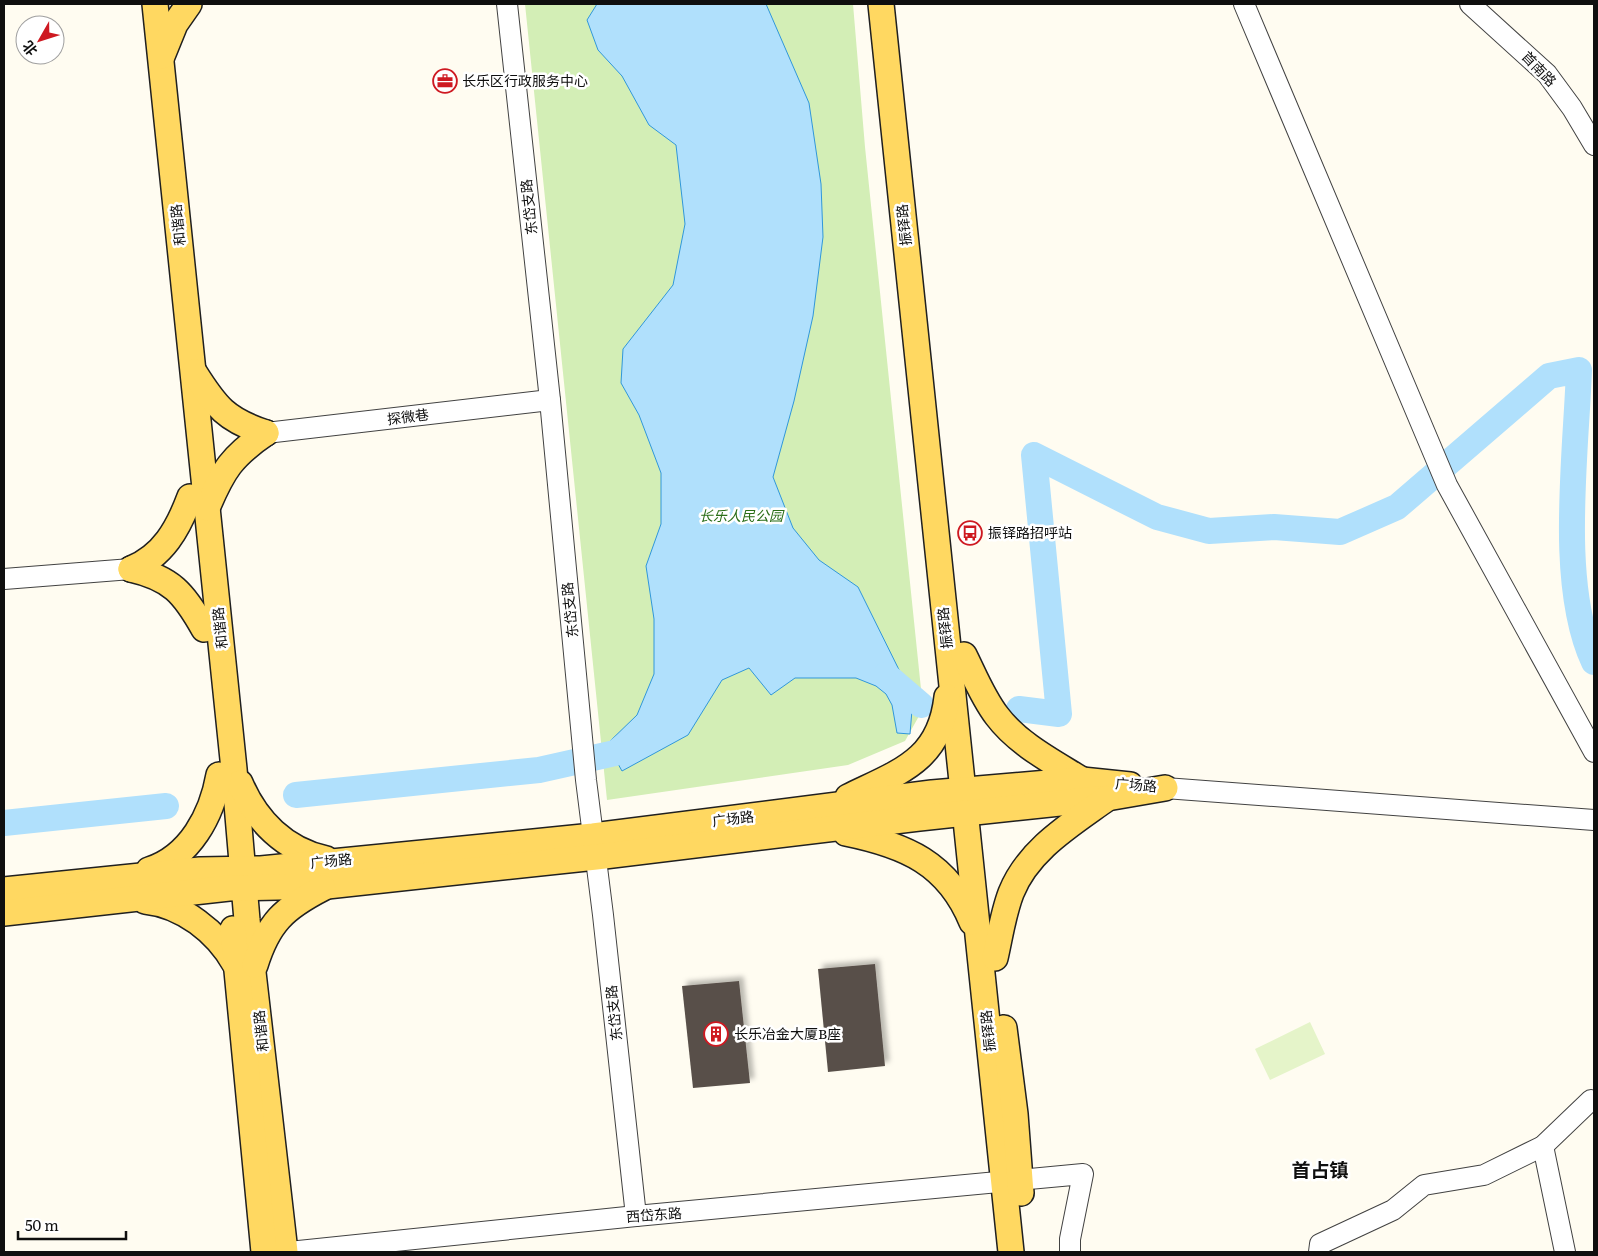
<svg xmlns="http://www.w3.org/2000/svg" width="1598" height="1256" viewBox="0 0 1598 1256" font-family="Literata,'Noto Sans SC',serif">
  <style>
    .green { fill: #d3eeb6 }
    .pitch { fill: #e5f4c9 }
    .water { fill: #b0e0fc; stroke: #3097da }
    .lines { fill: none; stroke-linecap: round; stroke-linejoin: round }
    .river { stroke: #b0e0fc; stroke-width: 26 }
    .building { fill: #59504a; filter: url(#shadow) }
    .minor-casing { stroke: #424242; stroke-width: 22 }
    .major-casing { stroke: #202020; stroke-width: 28 }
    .minor { stroke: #fff; stroke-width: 20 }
    .major { stroke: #ffd861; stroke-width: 25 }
    .labels { text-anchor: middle; stroke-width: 5; stroke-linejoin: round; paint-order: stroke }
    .street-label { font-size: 14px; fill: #0f0f0f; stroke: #fff }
    .poi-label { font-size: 14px; fill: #0f0f0f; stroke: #fff; text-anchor: start }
    .park-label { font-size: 14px; font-style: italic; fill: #2a6e18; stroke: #fff }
    .district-label { font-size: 19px; font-weight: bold; fill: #0f0f0f; stroke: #fff }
  </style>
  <defs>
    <filter id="shadow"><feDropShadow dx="4.5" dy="-4.5" stdDeviation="2.5" flood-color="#0004"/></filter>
  </defs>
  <rect width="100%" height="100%" fill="#fffcf1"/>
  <path class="green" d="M525,4H853L865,147L921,689L919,716L905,741L848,765L607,800Z"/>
  <path class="pitch" d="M1310,1022L1325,1054L1270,1080L1255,1049Z"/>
  <path class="water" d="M597,4H766L809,103L821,184L823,237L813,316L794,401L773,477L793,528L819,560L858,587L913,698L910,734L897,733L892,705L886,694L876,686L856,678H795L771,695L749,668L722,680L688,735L622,771L607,744L637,715L654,674V619L646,566L661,524V473L639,415L621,383L623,349L673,285L685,224L676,145L649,125L622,76L598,50L587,20Z"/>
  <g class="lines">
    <g class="river">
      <path d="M886,675L921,705"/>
      <path d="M1019,709L1059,714L1034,455L1157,517L1209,531L1274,527L1340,532L1397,507L1549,376L1579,370C1576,455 1558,585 1594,662"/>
      <path d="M296,795L539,770L615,753L641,734"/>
      <path d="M4,823L166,806"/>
    </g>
  </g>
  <g class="building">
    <path d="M875,964L885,1066L828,1072L818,969Z"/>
    <path d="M739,981L750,1083L693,1088L682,986Z"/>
  </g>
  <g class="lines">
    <g class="minor-casing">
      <g id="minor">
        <path d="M507,4L550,400L586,780L603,915L636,1216"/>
        <path d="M1244,4L1447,485L1594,752"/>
        <path d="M1470,4L1547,74L1572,108L1594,145"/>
        <path d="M266,433L550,400"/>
        <path d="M4,579L131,569"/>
        <path d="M1165,788L1594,820"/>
        <path d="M1543,1146L1565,1252"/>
        <path d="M289,1252L636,1216L1083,1174L1070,1239V1252"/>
        <path d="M1319,1252L1320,1244L1393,1210L1424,1185L1484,1175L1543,1146L1591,1100"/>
      </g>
    </g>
    <g class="major-casing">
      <g id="major">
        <path d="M155,4L234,769L247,920L285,1252"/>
        <path d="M881,4L1011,1252"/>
        <path d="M162,56L175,24L189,4"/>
        <path d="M194,372C216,407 226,420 266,433"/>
        <path d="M207,508C223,470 232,456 266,433"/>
        <path d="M131,569C171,578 184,593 204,629"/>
        <path d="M131,569C163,556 178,529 190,497"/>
        <path d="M964,655C974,675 983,698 997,716C1018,744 1053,762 1082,780"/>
        <path d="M240,783C256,821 285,850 326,859"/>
        <path d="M848,797C899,772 940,761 947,697"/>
        <path d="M846,833C905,845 948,863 972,922"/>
        <path d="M149,870C190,857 212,815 219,775"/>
        <path d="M4,890L200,870L261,869L593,836L932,793L1082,780L1130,785"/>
        <path d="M145,901C183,905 217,932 235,964"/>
        <path d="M4,913L229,888L327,886L596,857L919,818L1107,798L1165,788"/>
        <path d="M233,929L264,1252"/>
        <path d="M995,958C1000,936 1003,914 1011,893C1028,850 1070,825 1106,799"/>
        <path d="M255,965C268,923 284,908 323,888"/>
        <path d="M1004,1028L1015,1114L1021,1193"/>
      </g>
    </g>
    <use href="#minor" class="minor"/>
    <use href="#major" class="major"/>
  </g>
  <defs>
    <g id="office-ring" transform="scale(1.25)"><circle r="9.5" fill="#fff" stroke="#ce1921" stroke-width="1.5"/><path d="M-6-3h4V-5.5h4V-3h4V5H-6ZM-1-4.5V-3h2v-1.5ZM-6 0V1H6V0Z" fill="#ce1921"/></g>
    <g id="bus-ring" transform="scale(1.25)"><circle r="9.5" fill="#fff" stroke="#ce1921" stroke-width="1.5"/><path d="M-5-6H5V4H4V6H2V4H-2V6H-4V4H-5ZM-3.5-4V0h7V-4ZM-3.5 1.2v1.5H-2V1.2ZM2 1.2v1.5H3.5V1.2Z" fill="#ce1921"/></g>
    <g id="building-ring" transform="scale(1.25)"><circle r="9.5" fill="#fff" stroke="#ce1921" stroke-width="1.5"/><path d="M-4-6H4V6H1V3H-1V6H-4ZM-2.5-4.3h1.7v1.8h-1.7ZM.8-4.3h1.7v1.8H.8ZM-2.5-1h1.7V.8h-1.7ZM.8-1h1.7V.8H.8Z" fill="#ce1921"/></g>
  </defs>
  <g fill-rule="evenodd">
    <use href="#office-ring" x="445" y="81"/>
    <use href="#bus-ring" x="970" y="533"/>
    <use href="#building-ring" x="716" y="1034"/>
  </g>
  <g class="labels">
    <g class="street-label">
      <text transform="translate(1539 69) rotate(46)" y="5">首南路</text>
      <text transform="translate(529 207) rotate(-96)" y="5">东岱支路</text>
      <text transform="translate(178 225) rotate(-96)" y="5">和谐路</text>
      <text transform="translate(904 225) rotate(-96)" y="5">振铎路</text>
      <text transform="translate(408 417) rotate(-7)" y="5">探微巷</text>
      <text transform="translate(570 610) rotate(-96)" y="5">东岱支路</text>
      <text transform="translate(220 628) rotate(-96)" y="5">和谐路</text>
      <text transform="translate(945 628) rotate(-96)" y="5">振铎路</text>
      <text transform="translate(1136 785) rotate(5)" y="5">广场路</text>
      <text transform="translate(733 819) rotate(-7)" y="5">广场路</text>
      <text transform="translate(331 861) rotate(-6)" y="5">广场路</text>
      <text transform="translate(614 1013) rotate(-96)" y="5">东岱支路</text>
      <text transform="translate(261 1031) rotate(-96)" y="5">和谐路</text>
      <text transform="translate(988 1031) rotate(-96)" y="5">振铎路</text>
      <text transform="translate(654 1215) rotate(-4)" y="5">西岱东路</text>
    </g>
    <g class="poi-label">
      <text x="462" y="86">长乐区行政服务中心</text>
      <text x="988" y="538">振铎路招呼站</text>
      <text x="734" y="1039">长乐冶金大厦B座</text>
    </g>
    <g class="park-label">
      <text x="741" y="521">长乐人民公园</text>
    </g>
    <g class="district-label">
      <text x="1320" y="1177">首占镇</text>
    </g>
  </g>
  <rect width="1598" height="1256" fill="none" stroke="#0f0f0f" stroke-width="10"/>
  <g transform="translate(40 40) rotate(231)"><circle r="24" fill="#ffffff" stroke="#9f9f9f"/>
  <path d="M0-4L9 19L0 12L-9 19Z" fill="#ce1921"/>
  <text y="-8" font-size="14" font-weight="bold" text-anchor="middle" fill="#0f0f0f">北</text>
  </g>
  <path d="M18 1231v8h108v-8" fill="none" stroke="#0f0f0f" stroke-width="2.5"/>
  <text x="25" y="1231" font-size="15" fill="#0f0f0f" stroke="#ffffff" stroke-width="4" paint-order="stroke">50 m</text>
</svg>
